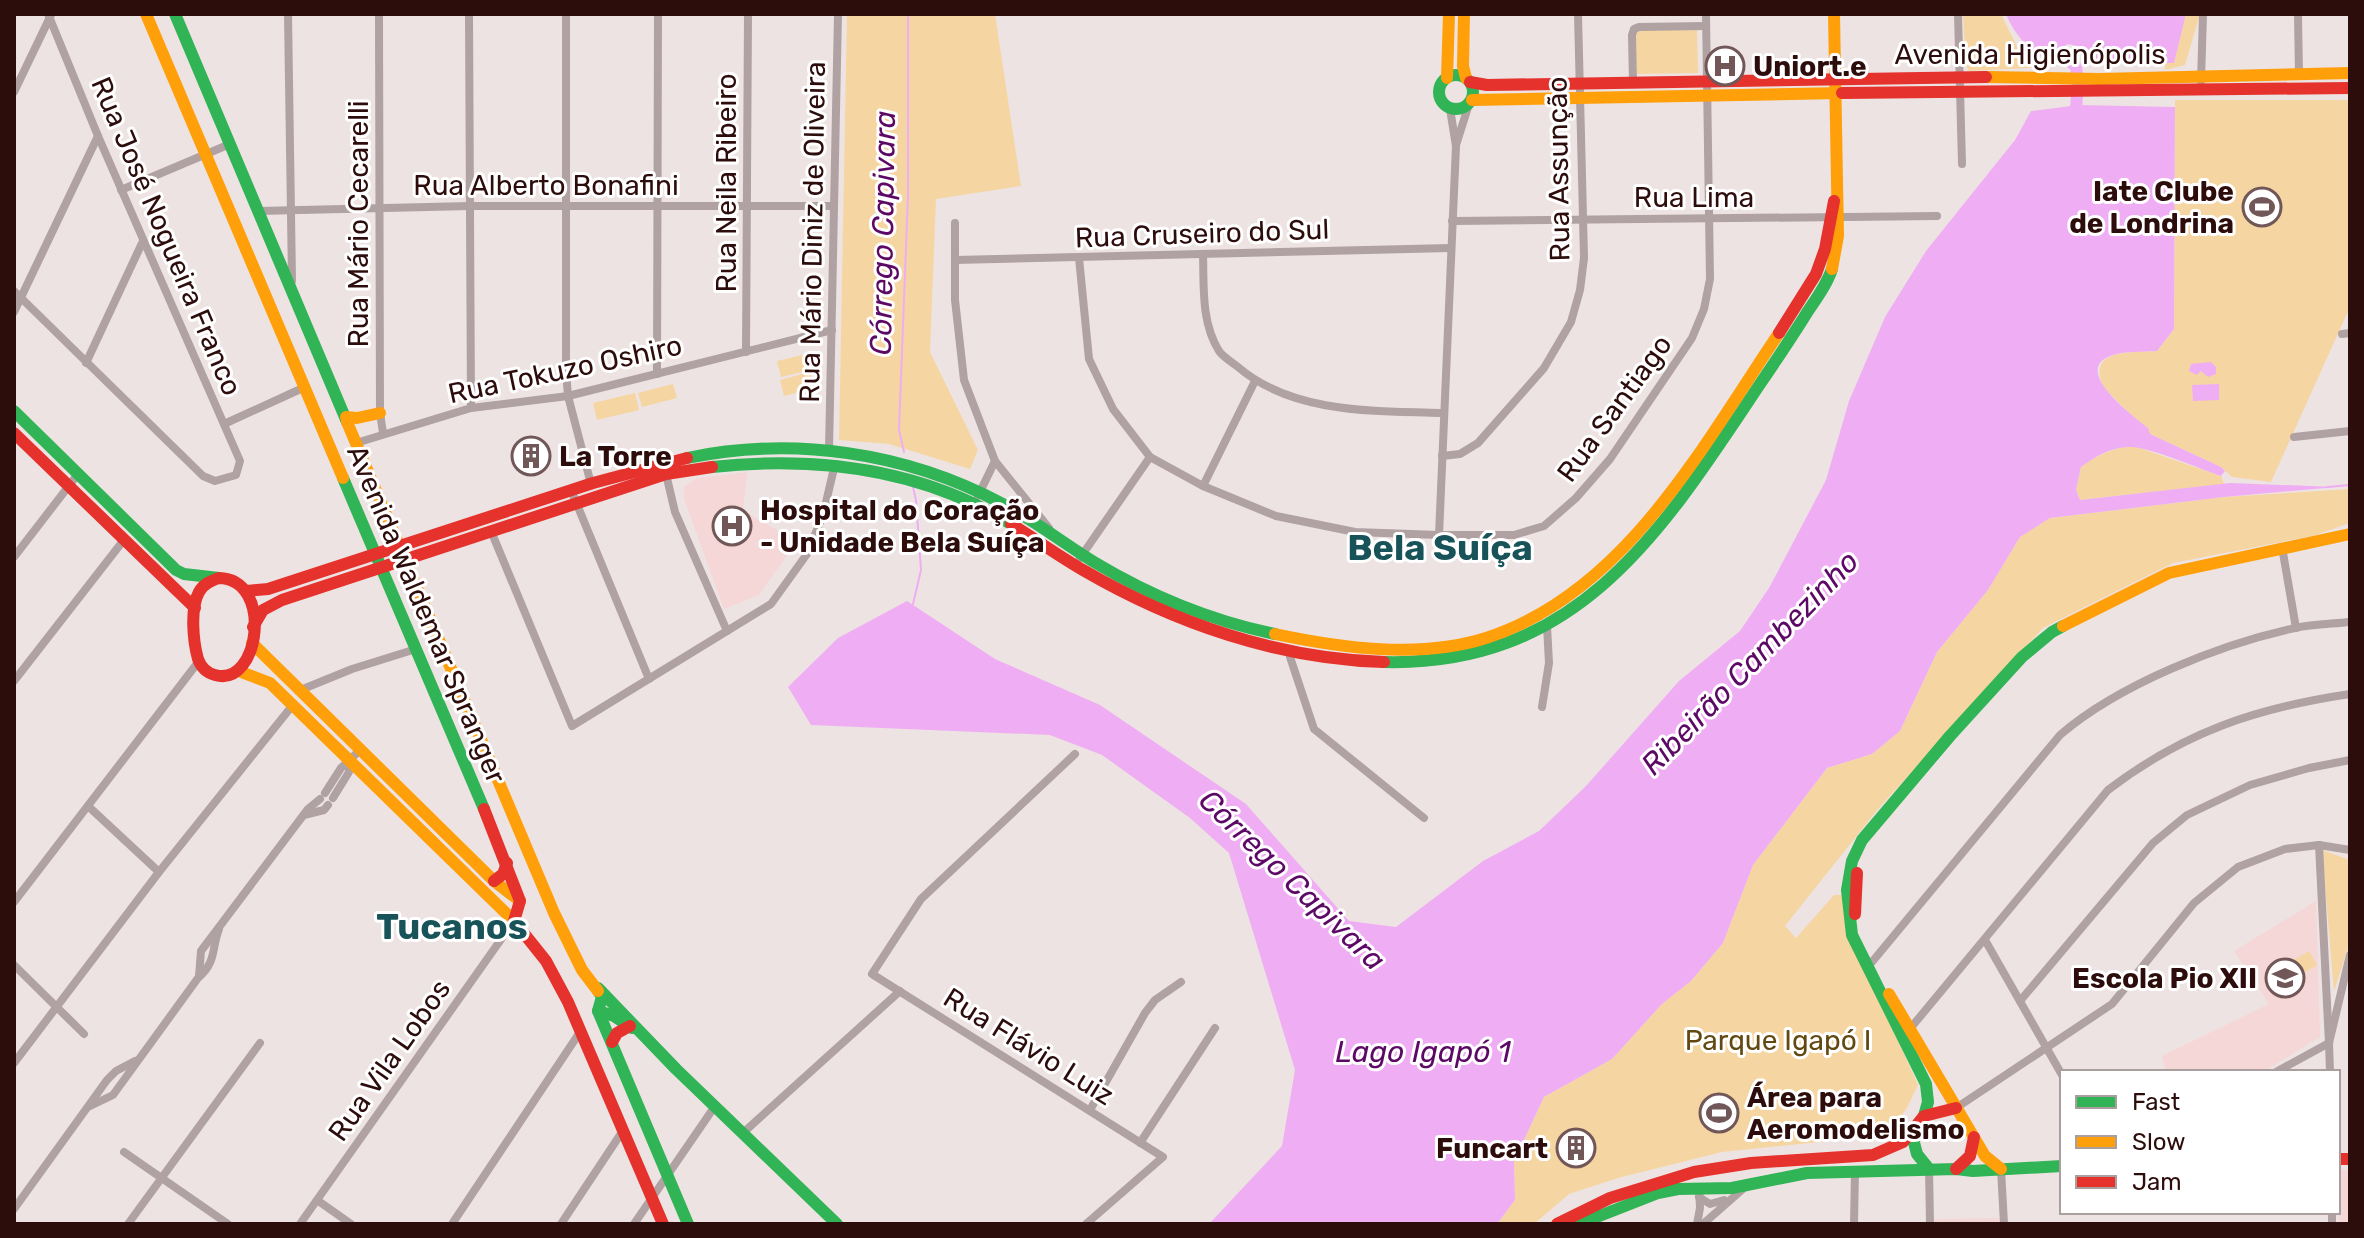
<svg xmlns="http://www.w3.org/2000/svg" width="2364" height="1238" viewBox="0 0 2364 1238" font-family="Rubik,sans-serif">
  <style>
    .built { fill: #f4d7d6 }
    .green { fill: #f5d6a2 }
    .water { fill: #efaef3 }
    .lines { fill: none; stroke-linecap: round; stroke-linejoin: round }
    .stream { stroke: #efaef3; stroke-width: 2 }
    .river { stroke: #efaef3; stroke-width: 12 }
    .street { stroke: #b0a2a2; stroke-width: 8 }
    .fast { stroke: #30b455; stroke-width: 12 }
    .slow { stroke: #ff9f0a; stroke-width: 12 }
    .jam { stroke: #e5322d; stroke-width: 12 }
    .labels { text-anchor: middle; stroke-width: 6; stroke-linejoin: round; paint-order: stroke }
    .street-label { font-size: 28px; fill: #2d0c0c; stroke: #fff }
    .poi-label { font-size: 28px; font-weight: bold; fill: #2d0c0c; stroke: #fff; text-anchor: start }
    .park-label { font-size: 28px; fill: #614911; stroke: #fff }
    .water-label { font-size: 30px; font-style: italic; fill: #5c0966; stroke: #fff }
    .district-label { font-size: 36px; font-weight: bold; fill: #175358; stroke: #fff }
  </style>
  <rect width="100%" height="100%" fill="#eee3e3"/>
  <g class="built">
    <path d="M747,472L743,511L797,541L759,595L724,609L684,499V487L697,478Z"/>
    <path d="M2316,901L2320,1037L2263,1072H2166L2162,1056L2269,1004L2234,951Z"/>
    <rect x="2339" y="1170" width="11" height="54"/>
    <path d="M1999,1218L2000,1224H1935L1934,1219Z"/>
  </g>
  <g class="green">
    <path d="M847,14H995L1021,186L936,199L930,352L978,450L970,469L889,444L839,440Z"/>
    <path d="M1963,14H2001L2019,51L2050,67L1969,71L1966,66Z"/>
    <path d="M2186,14H2200L2185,65L2165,70V63L2174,62Z"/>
    <path d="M1697,29L1698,73L1636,74L1635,30Z"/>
    <path d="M2175,100H2350V307L2271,482L2232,477L2221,467L2150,434L2104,388C2085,348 2131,353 2157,351L2174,329Z"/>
    <path d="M811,353L815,369L781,377L777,361Z"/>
    <path d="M810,372L814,388L784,396L780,380Z"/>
    <path d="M673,384L677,398L642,407L638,393Z"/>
    <path d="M635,393L639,410L597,420L593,403Z"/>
    <path d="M2134,446L2221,476L2224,484L2080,500L2076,490L2081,467C2098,454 2113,448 2134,446Z"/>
    <path d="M2350,489V523L2312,536L2173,563L2043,628L1878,809L1785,926L1796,938L1834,895H1843L1851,936L1918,1085L1907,1108L1887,1135L1722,1152L1618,1178L1569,1194L1534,1224H1497L1515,1200L1514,1161L1544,1097L1612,1059L1662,1004L1691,981L1723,943L1753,865L1827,768L1872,754L1900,731L1937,652L1988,590L2020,537L2050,518L2224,497Z"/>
    <path d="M2322,850L2350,860V941L2334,991Z"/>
    <path d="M2309,951L2317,965L2295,978L2287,964Z"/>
  </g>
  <g class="water">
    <path d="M2006,14H2186L2174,63H2165L2096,62L2081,47L2068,44L2056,51L2049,60C2029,50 2015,36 2006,14Z"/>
    <path d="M2079,105L2175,107L2174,329L2157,351C2143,352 2126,351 2113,355C2068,369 2135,417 2148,428L2150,434L2221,467L2225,471L2221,476C2200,469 2152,448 2132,447C2113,446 2096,456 2081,467L2076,490L2080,500L2230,483L2336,487L2224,497L2050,518L2020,537L1988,590L1937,652L1900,731L1872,754L1827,768L1753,865L1723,943L1691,981L1662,1004L1612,1059L1544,1097L1514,1161L1515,1200L1497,1224H1209L1282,1146L1295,1070L1229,853L1190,818L1102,755L1050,735L811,725L788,687L838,638L907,601L995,659L1100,705L1246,804L1349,921L1396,927L1483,861L1539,831L1586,786L1679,681L1740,631L1769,588L1826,480L1849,401L1885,317L1926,251L2015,140L2031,111Z"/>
    <path d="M2211,362L2216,367V374L2208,377L2201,371L2197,375L2189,371L2191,364Z"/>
    <path d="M2219,384V400L2193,401L2192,385Z"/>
  </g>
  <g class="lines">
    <g class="stream">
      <path d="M904,452L899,430L908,195V14"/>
      <path d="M2327,487L2350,485"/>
      <path d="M913,604L921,570L916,500L913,487"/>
    </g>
    <path class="river" d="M2065,57L2076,67L2078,83L2075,121"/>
    <g class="street">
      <path d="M288,14L292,281"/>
      <path d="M379,14L380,413L383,433"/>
      <path d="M469,14L471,408"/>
      <path d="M566,14V371L568,396L591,484"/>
      <path d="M1958,14L1962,164"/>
      <path d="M2298,14L2299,76"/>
      <path d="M2201,81L2203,14"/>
      <path d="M1633,83L1632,35L1634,29L1639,27L1706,26"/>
      <path d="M14,92L51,15"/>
      <path d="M1456,145L1469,104"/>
      <path d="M121,190L230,144"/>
      <path d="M258,211L470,206H834"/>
      <path d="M1452,221L1937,216"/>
      <path d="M955,223V300L964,380L995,461L1049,528"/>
      <path d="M1203,254C1204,287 1201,322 1219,351C1223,357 1232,362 1238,367C1293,414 1375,411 1444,413"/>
      <path d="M1079,258L1089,359L1113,409L1150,457L1203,486L1276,516L1355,532L1439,535H1514L1544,526L1576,498L1610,459L1692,338L1704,309L1710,279L1706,14"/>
      <path d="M955,260L1450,248"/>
      <path d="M14,291L203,476L215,481L236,475L240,461L98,136L48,14"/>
      <path d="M14,312L98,136"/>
      <path d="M2342,334L2350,333"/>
      <path d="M746,352L748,14"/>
      <path d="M86,363L143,241"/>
      <path d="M657,374L658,14"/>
      <path d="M224,424L305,387"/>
      <path d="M2294,437L2350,431"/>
      <path d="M356,443L471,408L568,396L832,330"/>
      <path d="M829,450L838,14"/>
      <path d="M1442,456L1460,454L1478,443L1544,368L1571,322L1580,290L1584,258L1578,14"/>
      <path d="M666,474L675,512L727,631"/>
      <path d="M1203,486L1255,381"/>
      <path d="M571,490L649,679"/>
      <path d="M978,496L995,461"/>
      <path d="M491,531L572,726L771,604L807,554L823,515L835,464"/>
      <path d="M1439,535L1456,146L1450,109"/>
      <path d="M2282,547L2296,628"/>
      <path d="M14,557L78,474"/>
      <path d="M1080,558L1150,457"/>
      <path d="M1291,651L1290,657L1314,729L1424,818"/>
      <path d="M14,681L123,541"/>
      <path d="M298,691L352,669L416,649"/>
      <path d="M1542,707L1549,663L1547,626"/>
      <path d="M1075,754L921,899L872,974L1163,1157L1086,1224"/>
      <path d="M325,793L341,768L359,751"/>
      <path d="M333,798L349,772V762"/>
      <path d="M88,806L159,872"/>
      <path d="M304,815L324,810L328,805"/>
      <path d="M2319,845L2329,1043"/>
      <path d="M14,902L199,661"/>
      <path d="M1985,940L2062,1075"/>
      <path d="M1872,962L2060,735C2118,685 2220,644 2295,628C2313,624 2332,624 2350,622"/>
      <path d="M14,965L84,1034"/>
      <path d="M199,976L201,951L308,809L320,799"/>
      <path d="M2020,1001L2153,843L2187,815L2250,785L2309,768L2350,760"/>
      <path d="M1909,1030L2108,790C2184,732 2256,708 2350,694"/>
      <path d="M14,1063L159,872L292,706"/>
      <path d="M2276,1072L2329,1043"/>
      <path d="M2330,1072L2329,1043L2350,955"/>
      <path d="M88,1107L113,1095L198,978C217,961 211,950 219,929"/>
      <path d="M1956,1108L2112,1004L2194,903L2238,867L2285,849L2319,845L2350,850"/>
      <path d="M1090,1110L1145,1013L1155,1000L1181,982"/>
      <path d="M744,1132L900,991"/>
      <path d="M1140,1143L1215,1028"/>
      <path d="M124,1152L228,1224"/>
      <path d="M1929,1169L1930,1224"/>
      <path d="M2001,1169L2004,1224"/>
      <path d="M1699,1197L1710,1204L1724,1200"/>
      <path d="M317,1200L351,1224"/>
      <path d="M14,1209L107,1080L116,1071L135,1061"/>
      <path d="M128,1224L260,1043"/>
      <path d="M300,1224L514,921"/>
      <path d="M452,1224L580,1032"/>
      <path d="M561,1224L622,1132"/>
      <path d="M634,1224L715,1106"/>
      <path d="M1697,1224L1700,1208L1699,1187"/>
      <path d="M1703,1224L1744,1188"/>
      <path d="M1854,1224L1855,1171"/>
      <path d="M2332,1224V1212"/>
    </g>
    <g class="fast">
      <path d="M175,14L347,422"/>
      <circle cx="1456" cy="92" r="17"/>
      <path d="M14,411L176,570L184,574L219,578"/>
      <path d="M687,458C793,436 905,452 1001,503C1034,520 1063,543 1094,562C1149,595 1212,621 1275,634"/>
      <path d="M712,467C816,456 920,468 1011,524"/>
      <path d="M343,478L484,809"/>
      <path d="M1384,662C1578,667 1662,531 1758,387C1775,362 1792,337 1808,311C1817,298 1827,284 1832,269"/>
      <path d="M598,988L676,1069L837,1224"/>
      <path d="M598,991L602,997L598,1011L688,1224"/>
      <path d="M598,1011L614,1016L632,1028"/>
      <path d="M1924,1116L1928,1102L1926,1084L1852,935L1847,890L1852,861L1862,840L1950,736L2022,657L2052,632L2063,626"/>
      <path d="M1912,1135L1917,1154L1929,1169"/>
      <path d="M1579,1224L1658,1193L1678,1189L1732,1188L1807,1173L1956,1169L1973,1171L2062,1166"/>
    </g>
    <g class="slow">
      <path d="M146,14L343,478"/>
      <path d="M1464,14L1463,66L1466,78"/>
      <path d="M1986,77L2099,79L2350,73"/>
      <path d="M1447,78L1449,14"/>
      <path d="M1472,100L1842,93"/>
      <path d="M1832,269L1838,236L1834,14"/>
      <path d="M346,417L357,418L380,413"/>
      <path d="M347,422L554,913L582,970L598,991"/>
      <path d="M2063,626L2169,573L2350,534"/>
      <path d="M1275,634C1341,648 1420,659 1486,638C1625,593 1702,447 1779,333"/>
      <path d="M252,643L494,881L520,901"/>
      <path d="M241,672L270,683L514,921"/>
      <path d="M1889,994L1985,1156L2001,1169"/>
    </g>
    <g class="jam">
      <path d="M1470,82L1487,85L1986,77"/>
      <path d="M1842,93L2350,88"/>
      <path d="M1779,333L1816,274L1825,249L1834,201"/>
      <path d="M14,433L195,608"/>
      <path d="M1011,524C1035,539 1059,556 1083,570C1174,623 1278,659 1384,662"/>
      <path d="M219,578C274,579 260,688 215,675C207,673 201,667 198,659C193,641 190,608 199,592C203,584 211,581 219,578Z"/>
      <path d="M247,591L268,589L593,483L687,458"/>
      <path d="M253,627L263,610L282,600L666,474L712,467"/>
      <path d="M484,809L520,901L514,921L546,961L568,1002L663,1224"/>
      <path d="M494,881L503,874L507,863"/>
      <path d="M1855,914L1857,873"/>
      <path d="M612,1042L617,1033L630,1026"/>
      <path d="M2338,1159H2350"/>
      <path d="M1956,1169L1970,1156L1974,1137"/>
      <path d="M1557,1224L1610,1198L1694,1172L1751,1163L1873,1155L1903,1142L1924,1116L1956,1108"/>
    </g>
  </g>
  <defs>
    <g id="hospital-ring" transform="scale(2)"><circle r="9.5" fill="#fff" stroke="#715757" stroke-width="1.5"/><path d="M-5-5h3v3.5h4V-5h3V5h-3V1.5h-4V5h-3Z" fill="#715757"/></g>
    <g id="stadium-ring" transform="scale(2)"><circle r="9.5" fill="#fff" stroke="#715757" stroke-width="1.5"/><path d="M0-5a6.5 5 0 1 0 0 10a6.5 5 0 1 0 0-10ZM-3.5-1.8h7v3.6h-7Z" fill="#715757"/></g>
    <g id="building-ring" transform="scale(2)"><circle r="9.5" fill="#fff" stroke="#715757" stroke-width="1.5"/><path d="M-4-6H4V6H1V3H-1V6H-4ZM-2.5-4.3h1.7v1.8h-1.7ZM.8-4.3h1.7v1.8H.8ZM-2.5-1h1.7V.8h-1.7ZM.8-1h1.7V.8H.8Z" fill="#715757"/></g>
    <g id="school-ring" transform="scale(2)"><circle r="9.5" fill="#fff" stroke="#715757" stroke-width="1.5"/><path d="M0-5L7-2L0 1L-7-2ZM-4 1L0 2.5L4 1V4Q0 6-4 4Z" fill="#715757"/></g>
  </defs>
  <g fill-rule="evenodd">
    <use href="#hospital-ring" x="1725" y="66"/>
    <use href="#stadium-ring" x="2262" y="207"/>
    <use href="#building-ring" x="531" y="456"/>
    <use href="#hospital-ring" x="732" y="526"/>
    <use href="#school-ring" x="2285" y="978"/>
    <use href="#stadium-ring" x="1719" y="1113"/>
    <use href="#building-ring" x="1576" y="1148"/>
  </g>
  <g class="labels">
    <g class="street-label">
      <text x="2030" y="64">Avenida Higienópolis</text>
      <text transform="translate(1558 169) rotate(-91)" y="10">Rua Assunção</text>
      <text transform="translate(726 183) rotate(-90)" y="10">Rua Neila Ribeiro</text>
      <text x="546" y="195">Rua Alberto Bonafini</text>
      <text x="1694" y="207">Rua Lima</text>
      <text transform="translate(358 224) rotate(-90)" y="10">Rua Mário Cecarelli</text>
      <text transform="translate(812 232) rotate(-89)" y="10">Rua Mário Diniz de Oliveira</text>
      <text transform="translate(1202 233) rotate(-2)" y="10">Rua Cruseiro do Sul</text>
      <text transform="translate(167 236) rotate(67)" y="10">Rua José Nogueira Franco</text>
      <text transform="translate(565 369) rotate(-12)" y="10">Rua Tokuzo Oshiro</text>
      <text transform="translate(1614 408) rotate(-54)" y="10">Rua Santiago</text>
      <text transform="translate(427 614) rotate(67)" y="10">Avenida Waldemar Spranger</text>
      <text transform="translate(1029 1046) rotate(32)" y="10">Rua Flávio Luiz</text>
      <text transform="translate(389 1060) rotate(-55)" y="10">Rua Vila Lobos</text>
    </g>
    <g class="poi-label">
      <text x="1753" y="76">Uniort.e</text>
      <text x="2234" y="201" text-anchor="end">Iate Clube<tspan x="2234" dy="32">de Londrina</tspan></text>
      <text x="559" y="466">La Torre</text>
      <text x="760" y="520">Hospital do Coração<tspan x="760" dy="32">- Unidade Bela Suíça</tspan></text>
      <text x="2257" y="988" text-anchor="end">Escola Pio XII</text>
      <text x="1747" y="1107">Área para<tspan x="1747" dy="32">Aeromodelismo</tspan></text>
      <text x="1548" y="1158" text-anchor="end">Funcart</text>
    </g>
    <g class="park-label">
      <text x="1778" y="1050">Parque Igapó I</text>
    </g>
    <g class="water-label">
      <text transform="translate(883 233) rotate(-89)" y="10">Córrego Capivara</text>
      <text transform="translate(1750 663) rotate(-46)" y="10">Ribeirão Cambezinho</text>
      <text transform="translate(1292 880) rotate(44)" y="10">Córrego Capivara</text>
      <text x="1423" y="1062">Lago Igapó 1</text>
    </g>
    <g class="district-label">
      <text x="1440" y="560">Bela Suíça</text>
      <text x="452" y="939">Tucanos</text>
    </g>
  </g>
  <rect width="2364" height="1238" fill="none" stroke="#2d0c0c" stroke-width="32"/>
  <rect x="2060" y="1070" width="280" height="144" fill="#ffffff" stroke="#ab9e9e" stroke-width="2"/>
  <rect x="2076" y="1096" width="40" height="12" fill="#30b455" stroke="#ab9e9e" stroke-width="2"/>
  <text x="2132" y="1110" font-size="24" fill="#2d0c0c">Fast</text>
  <rect x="2076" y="1136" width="40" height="12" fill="#ff9f0a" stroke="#ab9e9e" stroke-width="2"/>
  <text x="2132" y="1150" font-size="24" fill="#2d0c0c">Slow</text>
  <rect x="2076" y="1176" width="40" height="12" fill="#e5322d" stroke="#ab9e9e" stroke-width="2"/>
  <text x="2132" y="1190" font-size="24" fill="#2d0c0c">Jam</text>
</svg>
